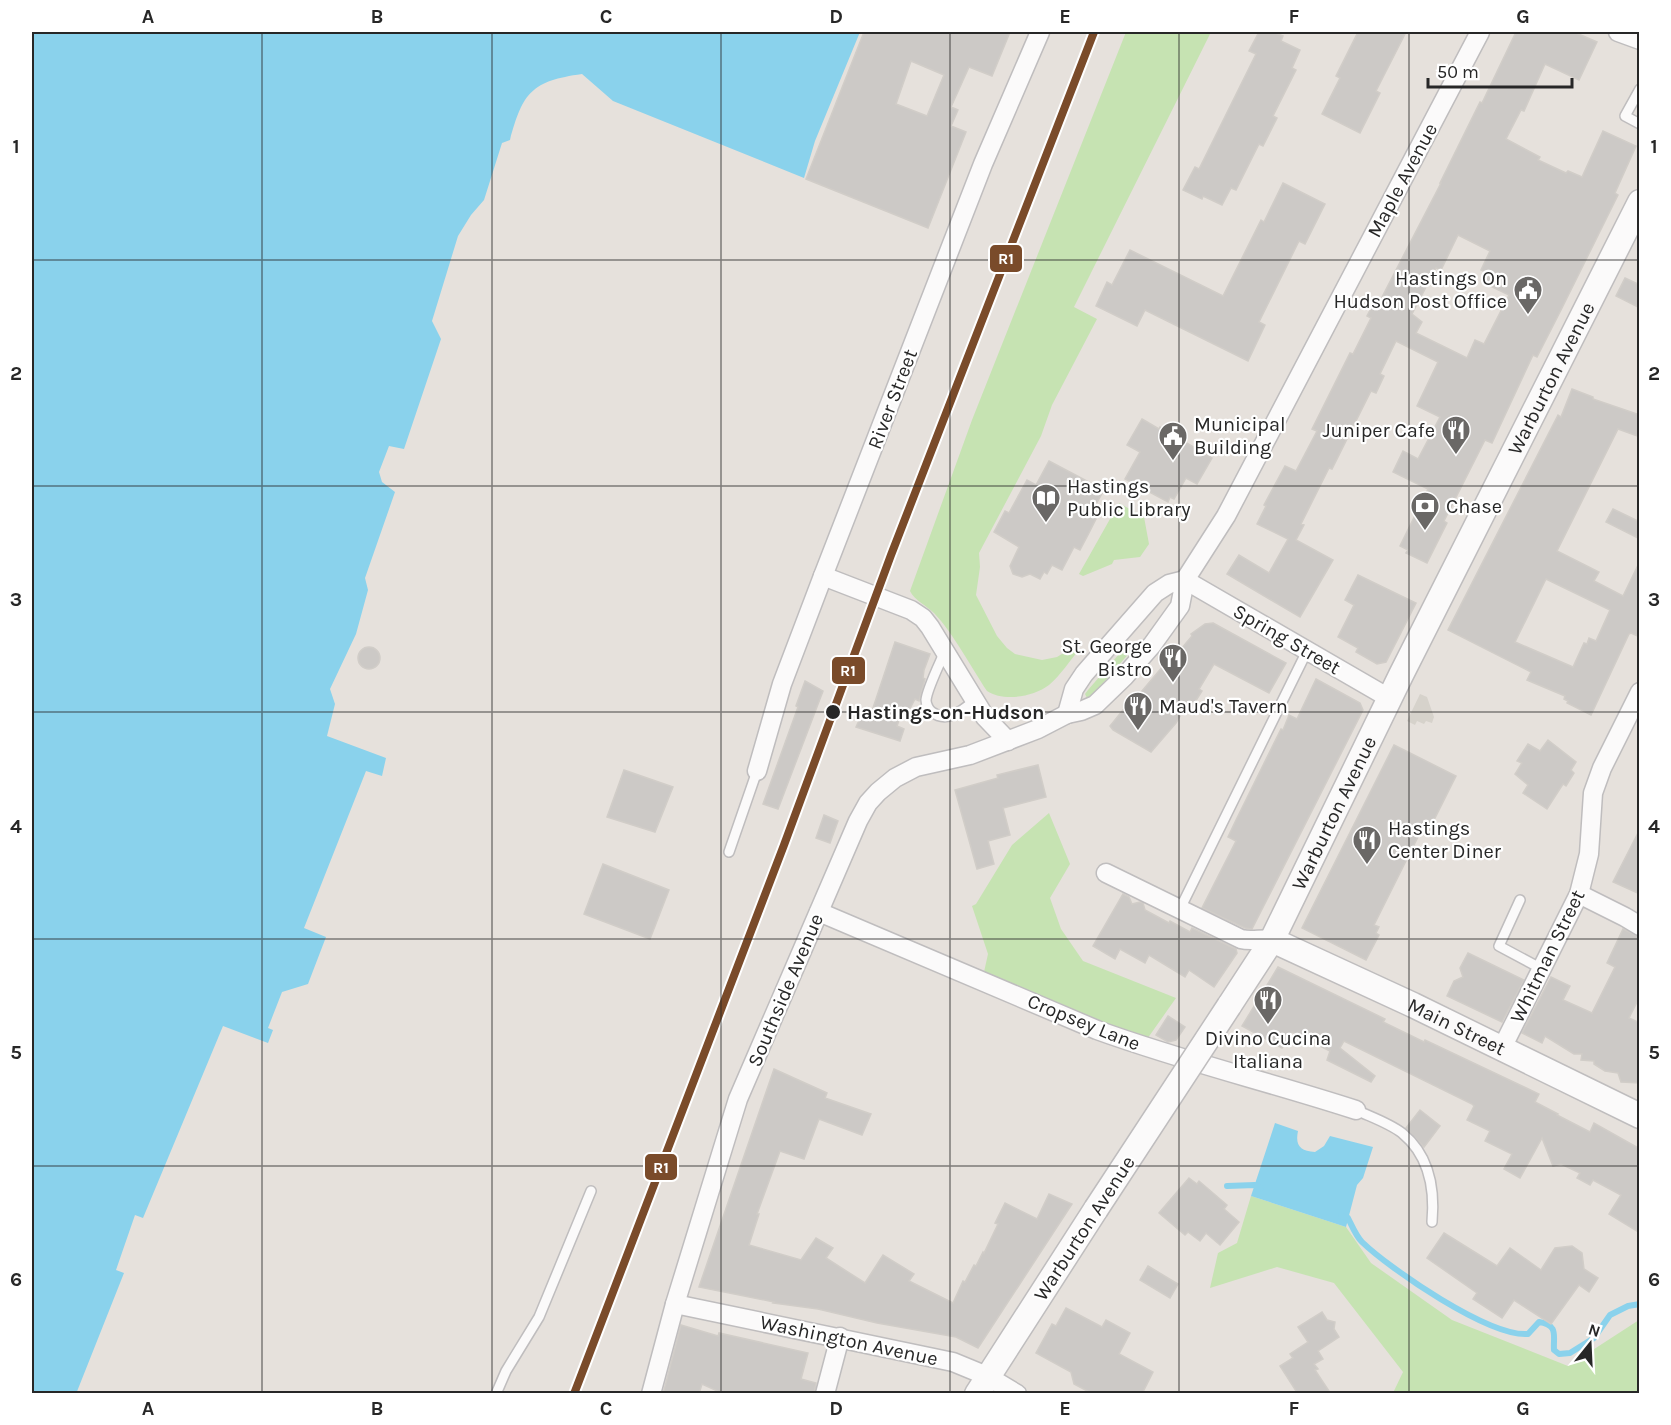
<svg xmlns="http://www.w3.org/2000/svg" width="1671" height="1425" viewBox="0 0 1671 1425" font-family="Karla,sans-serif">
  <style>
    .green { fill: #c6e3b2 }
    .plaza { fill: #d6d2cb }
    .water { fill: #8ad2ec }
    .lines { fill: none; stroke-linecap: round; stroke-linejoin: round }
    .stream { stroke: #8ad2ec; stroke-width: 6 }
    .building { fill: #ccc9c6; stroke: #d1cdc8; stroke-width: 1.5; fill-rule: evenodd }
    .service-casing { stroke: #bfbdbe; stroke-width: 12 }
    .minor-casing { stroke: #bfbdbe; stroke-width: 21 }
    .tertiary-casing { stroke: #bfbdbe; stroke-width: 27 }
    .service { stroke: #fbfafa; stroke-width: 9 }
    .minor { stroke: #fbfafa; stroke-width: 18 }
    .tertiary { stroke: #fbfafa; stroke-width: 24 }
    .tertiary-bridge-casing { stroke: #bfbdbe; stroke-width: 27; stroke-linecap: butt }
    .tertiary-bridge { stroke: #fbfafa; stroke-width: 24 }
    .rail-1-casing { stroke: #fff; stroke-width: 12 }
    .rail-1 { stroke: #7a4b2a; stroke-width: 8 }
    .grid { fill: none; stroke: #272727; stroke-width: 1.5; stroke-opacity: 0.55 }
    .stop-dot { fill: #272727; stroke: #fff; stroke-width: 2 }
    .labels { text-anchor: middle; stroke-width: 4.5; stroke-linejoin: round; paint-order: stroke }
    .street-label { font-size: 20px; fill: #272727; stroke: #fff }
    .poi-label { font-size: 20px; fill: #272727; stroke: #fff; text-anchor: start }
    .stop-label { font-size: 20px; font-weight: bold; fill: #272727; stroke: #fff; text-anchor: start }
    .line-badge { stroke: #fff; stroke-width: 2 }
    .badge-label { font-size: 16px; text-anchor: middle; font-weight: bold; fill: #fff }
    .neatline { fill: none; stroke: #272727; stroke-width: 2 }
    .grid-label { font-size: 20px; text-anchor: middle; font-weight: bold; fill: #272727 }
  </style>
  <rect width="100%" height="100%" fill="#e6e1dc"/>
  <g class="green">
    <path d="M1126,32H1211L1074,307L1097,319L1052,405L1041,436L979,553L980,567L976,595L997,636L1007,648L1015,654L1042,660L1057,657L1073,647L1080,649C1070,660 1061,675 1049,685C1033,697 1004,702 987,691C971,667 953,633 934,613C927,606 914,600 910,591L972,420Z"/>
    <path d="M1119,503L1144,517L1149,544L1140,557L1114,560L1112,564L1083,576L1079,574Z"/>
    <path d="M1126,646L1131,651L1092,696L1087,698L1085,694L1088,690Z"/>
    <path d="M1049,813L1070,864L1050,898L1061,929L1083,961L1176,998L1145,1042L984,972L988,954L972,906L976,904L1012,845Z"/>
    <path d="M1251,1196L1346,1227L1371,1263L1452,1320L1568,1366L1639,1320V1393H1393L1403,1372L1334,1283L1277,1267L1210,1288L1218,1253L1237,1243Z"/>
  </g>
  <path class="plaza" d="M1420,694L1427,697L1434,717L1432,723L1426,721L1424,724L1417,721L1415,725L1407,721Z"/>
  <g class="water">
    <path d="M32,32H860L815,141L804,178L613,101L582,74C532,81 523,92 510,140L502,143L484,200L471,215L458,236L432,321L441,339L404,449L389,446L379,472L382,482L395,492L365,578L368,590L356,634L330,689L335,704L327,736L386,758L382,776L366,771L304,928L326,937L308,984L282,992L268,1028L273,1030L268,1043L223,1026L143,1218L135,1215L116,1270L124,1273L76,1394L32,1393Z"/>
    <path d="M1275,1123L1298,1131C1295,1145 1300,1151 1315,1152L1324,1146L1330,1136L1373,1147L1363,1178L1357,1185L1346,1227L1251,1196Z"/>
  </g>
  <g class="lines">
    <g class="stream">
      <path d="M1227,1186L1255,1185L1261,1188"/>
      <path d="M1341,1216L1348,1218C1352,1226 1356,1236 1362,1242C1390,1269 1489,1337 1528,1334L1539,1322C1559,1325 1553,1336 1554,1350L1559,1354L1570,1353L1594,1338L1610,1315L1628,1306L1640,1304"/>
    </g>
  </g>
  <g class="building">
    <path d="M864,32H1010L992,76L969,67L951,107L958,110L951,126L966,132L928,228L806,179ZM911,61L944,75L927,116L896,104Z"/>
    <path d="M1259,32H1273L1283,36L1281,41L1300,50L1292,68L1296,70L1273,116L1277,118L1263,146L1259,144L1236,190L1231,188L1222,205L1203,196L1202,199L1183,190L1195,167L1199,169L1256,54L1249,51Z"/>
    <path d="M1358,32H1406L1376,91L1380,93L1360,133L1322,114L1340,78L1336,76Z"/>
    <path d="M1516,32H1574L1597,42L1579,80L1545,64L1524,111L1521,110L1506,139L1540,157L1538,160L1566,173L1568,171L1582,177L1603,131L1636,146L1615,193L1618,195L1561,310L1537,357L1533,355L1492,443L1485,440L1444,521L1447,523L1427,563L1406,553L1408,550L1400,546L1428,489L1393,472L1403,451L1418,459L1440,417L1417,406L1438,362L1396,341L1380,374L1384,376L1376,393L1371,391L1332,469L1329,468L1301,524L1304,525L1296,540L1333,560L1300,617L1227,574L1239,555L1269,573L1288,539L1257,524L1266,506L1264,505L1285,466L1296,471L1317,431L1312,429L1350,353L1353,354L1371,318L1367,316L1377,297L1381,299L1441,183H1440L1480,102L1482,103ZM1458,235L1490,251L1481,270L1489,274L1484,283L1509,295L1484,344L1475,340L1467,358L1416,333L1422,322L1412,314L1436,268L1441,270Z"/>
    <path d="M1283,183L1325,204L1305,244L1299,241L1259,322L1265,325L1248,361L1145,310L1137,326L1096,306L1107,282L1112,285L1130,250L1223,296L1261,220L1264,222Z"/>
    <path d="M1625,278L1640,285V308L1616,296Z"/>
    <path d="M1572,389L1593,397V399L1640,415V437L1618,429L1557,551L1599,572L1594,581L1623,596L1640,561V637L1631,633L1629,634L1591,715L1567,703L1568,701L1564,699L1565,696L1527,680L1531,672L1448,630L1558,415L1561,417ZM1546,579L1610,610L1596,641L1589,638L1587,644L1584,643L1573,667L1515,642Z"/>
    <path d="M1142,419L1159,429L1160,427L1212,458L1197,484L1186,478L1174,499L1170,497L1168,502L1125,479L1140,452L1127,445Z"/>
    <path d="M1049,461L1104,490L1091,513L1097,517L1089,533L1080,550L1074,547L1062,570L1052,565L1047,574L1044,572L1040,579L1030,574L1022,577L1013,574L1010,566L1019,547L994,532L1005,511L1009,513L1027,480L1036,485Z"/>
    <path d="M1613,509L1640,522V539L1606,522Z"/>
    <path d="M1358,575L1416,603L1386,662L1377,664L1356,652L1358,648L1338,637L1354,605L1345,600Z"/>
    <path d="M1213,623L1286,663L1269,693L1214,664L1199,689L1202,691L1192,707L1187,704L1176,723L1151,752L1113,730L1110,726L1123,710L1125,711L1163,666L1165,668L1192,636L1191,634L1205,624Z"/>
    <path d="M895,642L930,654L924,670L923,678L925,679L919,701L915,699L907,714L902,712L897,726L904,729L900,741L856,727L862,714L870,717Z"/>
    <circle cx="369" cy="658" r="11"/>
    <path d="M1316,679L1360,703L1363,710L1252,929L1245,928L1202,908L1236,841L1228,837L1236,820L1281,729L1283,730L1289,715L1297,719Z"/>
    <path d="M805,681L823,691L778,809L763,804L798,707L796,706Z"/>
    <path d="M1548,740L1576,762L1571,770L1574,773L1566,786L1563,784L1547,809L1523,793L1528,785L1515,774L1522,763L1517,761L1528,744L1540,751Z"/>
    <path d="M1394,745L1456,776L1427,834L1421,831L1374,925L1379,927L1376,933L1379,935L1366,960L1302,928Z"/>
    <path d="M1038,765L1046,797L1003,808L1010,835L988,841L994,864L977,869L955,790L998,778L997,775Z"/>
    <path d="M624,770L673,787L655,832L607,817Z"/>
    <path d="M824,815L838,821L830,843L816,838Z"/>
    <path d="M1640,829V894L1613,882Z"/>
    <path d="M603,864L669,890L650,939L584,914Z"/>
    <path d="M1123,894L1129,897L1132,904L1140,902L1143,903L1145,910L1169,923L1170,921L1190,932L1192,928L1236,949L1237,953L1214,987L1189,970L1185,977L1149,955L1145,963L1120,949L1115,959L1093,946Z"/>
    <path d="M1623,929L1640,937V996L1629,1018L1640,1023V1083L1621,1082L1618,1073L1605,1071L1594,1064V1061L1581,1060L1582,1054H1574L1545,1036L1542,1043L1522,1033L1551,977L1570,986L1563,1000L1592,1013L1615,967L1607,963Z"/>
    <path d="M1468,953L1524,980L1502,1022L1447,996L1454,981L1463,977L1460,968Z"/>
    <path d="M1278,967L1385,1019L1383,1022L1424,1042L1425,1040L1539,1094L1535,1102L1558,1114L1557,1115L1590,1132L1594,1123L1640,1149V1233L1609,1214L1621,1195L1593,1180L1590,1185L1577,1178L1580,1173L1561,1164L1553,1166L1542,1138L1520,1178L1504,1169L1512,1154L1485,1141L1490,1131L1467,1120L1474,1106L1472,1104L1344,1041L1340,1048L1375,1076L1371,1082L1327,1060L1330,1051L1292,1032L1282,1048L1242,1026Z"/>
    <path d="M1168,1016L1185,1027L1176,1040L1168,1042L1156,1035Z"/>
    <path d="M774,1069L827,1093L825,1098L871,1114L862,1135L819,1119L804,1159L780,1151L757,1214H759L749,1245L801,1260L816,1238L833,1248L826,1258L865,1283L883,1255L914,1274L909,1281L953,1303L963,1281L965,1282L974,1265L976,1266L983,1252L984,1253L998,1224L995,1223L1005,1203L1037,1219L1049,1194L1072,1204L978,1348L956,1337L877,1323L818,1309L773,1303L774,1302L699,1287Z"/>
    <path d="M1420,1110L1440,1126L1424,1147L1406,1128Z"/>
    <path d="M1189,1178L1197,1184L1199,1181L1227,1205L1224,1209L1239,1222L1220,1245L1206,1233L1200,1241L1188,1232L1185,1235L1159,1213Z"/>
    <path d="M1444,1233L1497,1266L1510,1248L1541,1270L1555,1248L1572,1246L1582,1253L1584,1269L1598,1278L1589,1292L1579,1285L1551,1324L1514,1300L1502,1318L1473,1299L1477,1293L1427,1258Z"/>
    <path d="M1148,1266L1178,1284L1170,1298L1140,1280Z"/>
    <path d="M1066,1308L1102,1327L1106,1320L1130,1333L1119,1354L1153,1372L1142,1394H1093L1074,1384L1071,1372L1036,1353L1052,1324L1056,1326Z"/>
    <path d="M1322,1312L1327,1320L1335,1322L1334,1329L1339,1337L1318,1351L1323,1359L1314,1364L1318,1369L1315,1370L1331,1394H1298L1280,1366L1293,1358L1290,1354L1308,1342L1298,1327Z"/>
    <path d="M681,1325L718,1336L719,1333L808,1353L801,1379L816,1383L814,1394H724L702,1384L699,1394H663Z"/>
  </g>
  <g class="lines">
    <g class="service-casing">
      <g id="service">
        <path d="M1640,89L1625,116L1640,124"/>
        <path d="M945,651C940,663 927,689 926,700C926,705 929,710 932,712C947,724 963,710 974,701"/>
        <path d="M729,852L757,771"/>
        <path d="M1520,900L1499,946L1542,969"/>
        <path d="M1180,909L1307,651"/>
        <path d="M1356,1110C1371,1117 1389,1123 1402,1133C1429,1155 1435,1189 1432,1222"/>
        <path d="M496,1394L506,1371L539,1317L591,1191"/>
      </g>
    </g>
    <g class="minor-casing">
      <g id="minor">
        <path d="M1618,32L1640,40"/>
        <path d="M823,576L911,610L923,618L930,627L985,717L1008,741"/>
        <path d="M1185,580L1389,698"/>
        <path d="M1067,714L1074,689L1084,674L1155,593L1169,584L1185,580"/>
        <path d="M757,771L782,684L823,576L983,164L1040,32"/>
        <path d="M1106,873L1241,939C1252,942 1262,938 1272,940"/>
        <path d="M1579,894L1625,917L1640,926"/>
        <path d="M819,912L1097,1030C1182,1061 1270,1082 1356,1110"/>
        <path d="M1502,1048L1579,894L1589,854L1593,793L1602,768L1640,692"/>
        <path d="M675,1304L953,1362L987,1376L1017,1394"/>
        <path d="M651,1394L675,1304L738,1099L858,821L868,803L878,792L895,778L916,767L970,755L1038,729L1067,714L1081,711L1095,705L1124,677L1152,645L1180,606L1185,580L1226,516L1480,32"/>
        <path d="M825,1394L840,1337"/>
      </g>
    </g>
    <g class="tertiary-casing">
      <g id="tertiary">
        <path id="s1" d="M1272,940L1413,1005L1640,1116"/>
        <path id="s2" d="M1229,1006L1272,940L1401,675L1640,202"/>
        <path d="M977,1394L1096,1209"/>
      </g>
    </g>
    <use href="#service" class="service"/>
    <use href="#minor" class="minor"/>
    <use href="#tertiary" class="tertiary"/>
    <g class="tertiary-bridge-casing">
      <path id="tertiary-bridge" d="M1096,1209L1229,1006"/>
    </g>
    <use href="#tertiary-bridge" class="tertiary-bridge"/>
    <g class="rail-1-casing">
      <path id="rail-1" d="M574,1394L784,845L891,555L1094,32"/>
    </g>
    <use href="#rail-1" class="rail-1"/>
  </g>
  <path class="grid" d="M262,32V1394M492,32V1394M721,32V1394M950,32V1394M1179,32V1394M1409,32V1394M32,260H1640M32,486H1640M32,712H1640M32,939H1640M32,1166H1640"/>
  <defs>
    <g id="civic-pin" transform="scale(1.5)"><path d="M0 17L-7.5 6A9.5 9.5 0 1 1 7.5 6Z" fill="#6a6866" stroke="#fff"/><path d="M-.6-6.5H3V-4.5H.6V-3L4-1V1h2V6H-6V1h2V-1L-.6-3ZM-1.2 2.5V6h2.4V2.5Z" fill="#fff"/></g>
    <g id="restaurant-pin" transform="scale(1.5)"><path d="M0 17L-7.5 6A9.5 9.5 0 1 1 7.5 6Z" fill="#6a6866" stroke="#fff"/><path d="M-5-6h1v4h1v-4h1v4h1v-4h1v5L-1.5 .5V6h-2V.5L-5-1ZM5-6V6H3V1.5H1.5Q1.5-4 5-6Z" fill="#fff"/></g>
    <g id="library-pin" transform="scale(1.5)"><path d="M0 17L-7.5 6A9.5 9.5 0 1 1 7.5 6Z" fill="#6a6866" stroke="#fff"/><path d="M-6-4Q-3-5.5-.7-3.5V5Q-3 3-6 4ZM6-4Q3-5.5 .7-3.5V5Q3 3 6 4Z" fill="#fff"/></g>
    <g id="bank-pin" transform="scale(1.5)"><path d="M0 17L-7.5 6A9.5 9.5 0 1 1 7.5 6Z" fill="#6a6866" stroke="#fff"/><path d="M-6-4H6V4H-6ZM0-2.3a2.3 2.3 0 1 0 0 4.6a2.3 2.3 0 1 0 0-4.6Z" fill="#fff"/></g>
  </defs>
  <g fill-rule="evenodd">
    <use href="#civic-pin" x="1528" y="290"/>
    <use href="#restaurant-pin" x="1456" y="430"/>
    <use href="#civic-pin" x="1173" y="436"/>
    <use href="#library-pin" x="1046" y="498"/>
    <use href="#bank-pin" x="1425" y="506"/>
    <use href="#restaurant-pin" x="1173" y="658"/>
    <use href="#restaurant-pin" x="1138" y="706"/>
    <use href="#restaurant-pin" x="1367" y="840"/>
    <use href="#restaurant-pin" x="1268" y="1000"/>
  </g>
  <circle class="stop-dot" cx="833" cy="712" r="8"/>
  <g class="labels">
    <g class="street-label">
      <text transform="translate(1402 180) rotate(-62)" y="7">Maple Avenue</text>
      <text dy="7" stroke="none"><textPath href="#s2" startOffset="706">Warburton Avenue</textPath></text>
      <text transform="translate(892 399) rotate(-69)" y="7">River Street</text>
      <text transform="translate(1287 639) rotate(30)" y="7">Spring Street</text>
      <text dy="7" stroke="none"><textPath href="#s2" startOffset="220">Warburton Avenue</textPath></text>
      <text transform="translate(1547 956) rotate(-64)" y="7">Whitman Street</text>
      <text transform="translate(785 990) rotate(-67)" y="7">Southside Avenue</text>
      <text transform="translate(1084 1022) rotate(22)" y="7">Cropsey Lane</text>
      <text dy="7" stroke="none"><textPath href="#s1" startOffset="204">Main Street</textPath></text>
      <text transform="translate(1084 1228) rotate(-57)" y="7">Warburton Avenue</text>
      <text transform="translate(849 1340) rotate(12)" y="7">Washington Avenue</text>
    </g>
    <g class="poi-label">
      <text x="1507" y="285" text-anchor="end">Hastings On<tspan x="1507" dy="23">Hudson Post Office</tspan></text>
      <text x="1194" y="431">Municipal<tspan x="1194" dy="23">Building</tspan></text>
      <text x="1435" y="437" text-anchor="end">Juniper Cafe</text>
      <text x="1067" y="493">Hastings<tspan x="1067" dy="23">Public Library</tspan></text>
      <text x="1446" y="513">Chase</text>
      <text x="1152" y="653" text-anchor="end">St. George<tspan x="1152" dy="23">Bistro</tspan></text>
      <text x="1159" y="713">Maud's Tavern</text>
      <text x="1388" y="835">Hastings<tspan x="1388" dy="23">Center Diner</tspan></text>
      <text x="1268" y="1045" text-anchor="middle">Divino Cucina<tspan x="1268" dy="23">Italiana</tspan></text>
    </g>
    <g class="stop-label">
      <text x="847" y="719">Hastings-on-Hudson</text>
    </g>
  </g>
  <g class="line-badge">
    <rect x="989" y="244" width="34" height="29" rx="6" fill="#7a4b2a"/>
    <rect x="831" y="656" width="35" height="29" rx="6" fill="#7a4b2a"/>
    <rect x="644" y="1153" width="34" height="28" rx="6" fill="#7a4b2a"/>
  </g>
  <g class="badge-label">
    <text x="1006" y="264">R1</text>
    <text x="848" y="676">R1</text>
    <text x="661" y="1173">R1</text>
  </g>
  <rect width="1671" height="1425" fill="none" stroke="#ffffff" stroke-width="66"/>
  <g transform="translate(1590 1344) rotate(18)" stroke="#ffffff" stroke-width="4.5" paint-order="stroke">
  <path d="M0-4.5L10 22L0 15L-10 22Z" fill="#272727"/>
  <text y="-9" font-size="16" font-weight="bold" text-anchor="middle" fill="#272727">N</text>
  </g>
  <path d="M1428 78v9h144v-9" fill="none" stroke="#272727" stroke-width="3"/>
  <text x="1437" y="78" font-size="18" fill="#272727" stroke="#ffffff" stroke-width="4.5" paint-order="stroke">50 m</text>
  <rect x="33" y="33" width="1605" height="1359" class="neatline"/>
  <g class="grid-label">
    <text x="148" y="23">A</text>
    <text x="377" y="23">B</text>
    <text x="606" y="23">C</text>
    <text x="836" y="23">D</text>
    <text x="1065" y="23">E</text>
    <text x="1294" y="23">F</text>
    <text x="1523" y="23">G</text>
    <text x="16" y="153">1</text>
    <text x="1654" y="153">1</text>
    <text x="16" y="380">2</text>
    <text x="1654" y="380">2</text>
    <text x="16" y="606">3</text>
    <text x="1654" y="606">3</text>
    <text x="16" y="833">4</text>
    <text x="1654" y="833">4</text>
    <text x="16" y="1059">5</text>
    <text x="1654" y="1059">5</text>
    <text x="16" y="1286">6</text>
    <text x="1654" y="1286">6</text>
    <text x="148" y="1415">A</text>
    <text x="377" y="1415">B</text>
    <text x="606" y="1415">C</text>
    <text x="836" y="1415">D</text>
    <text x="1065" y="1415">E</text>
    <text x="1294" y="1415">F</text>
    <text x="1523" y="1415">G</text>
  </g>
</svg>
